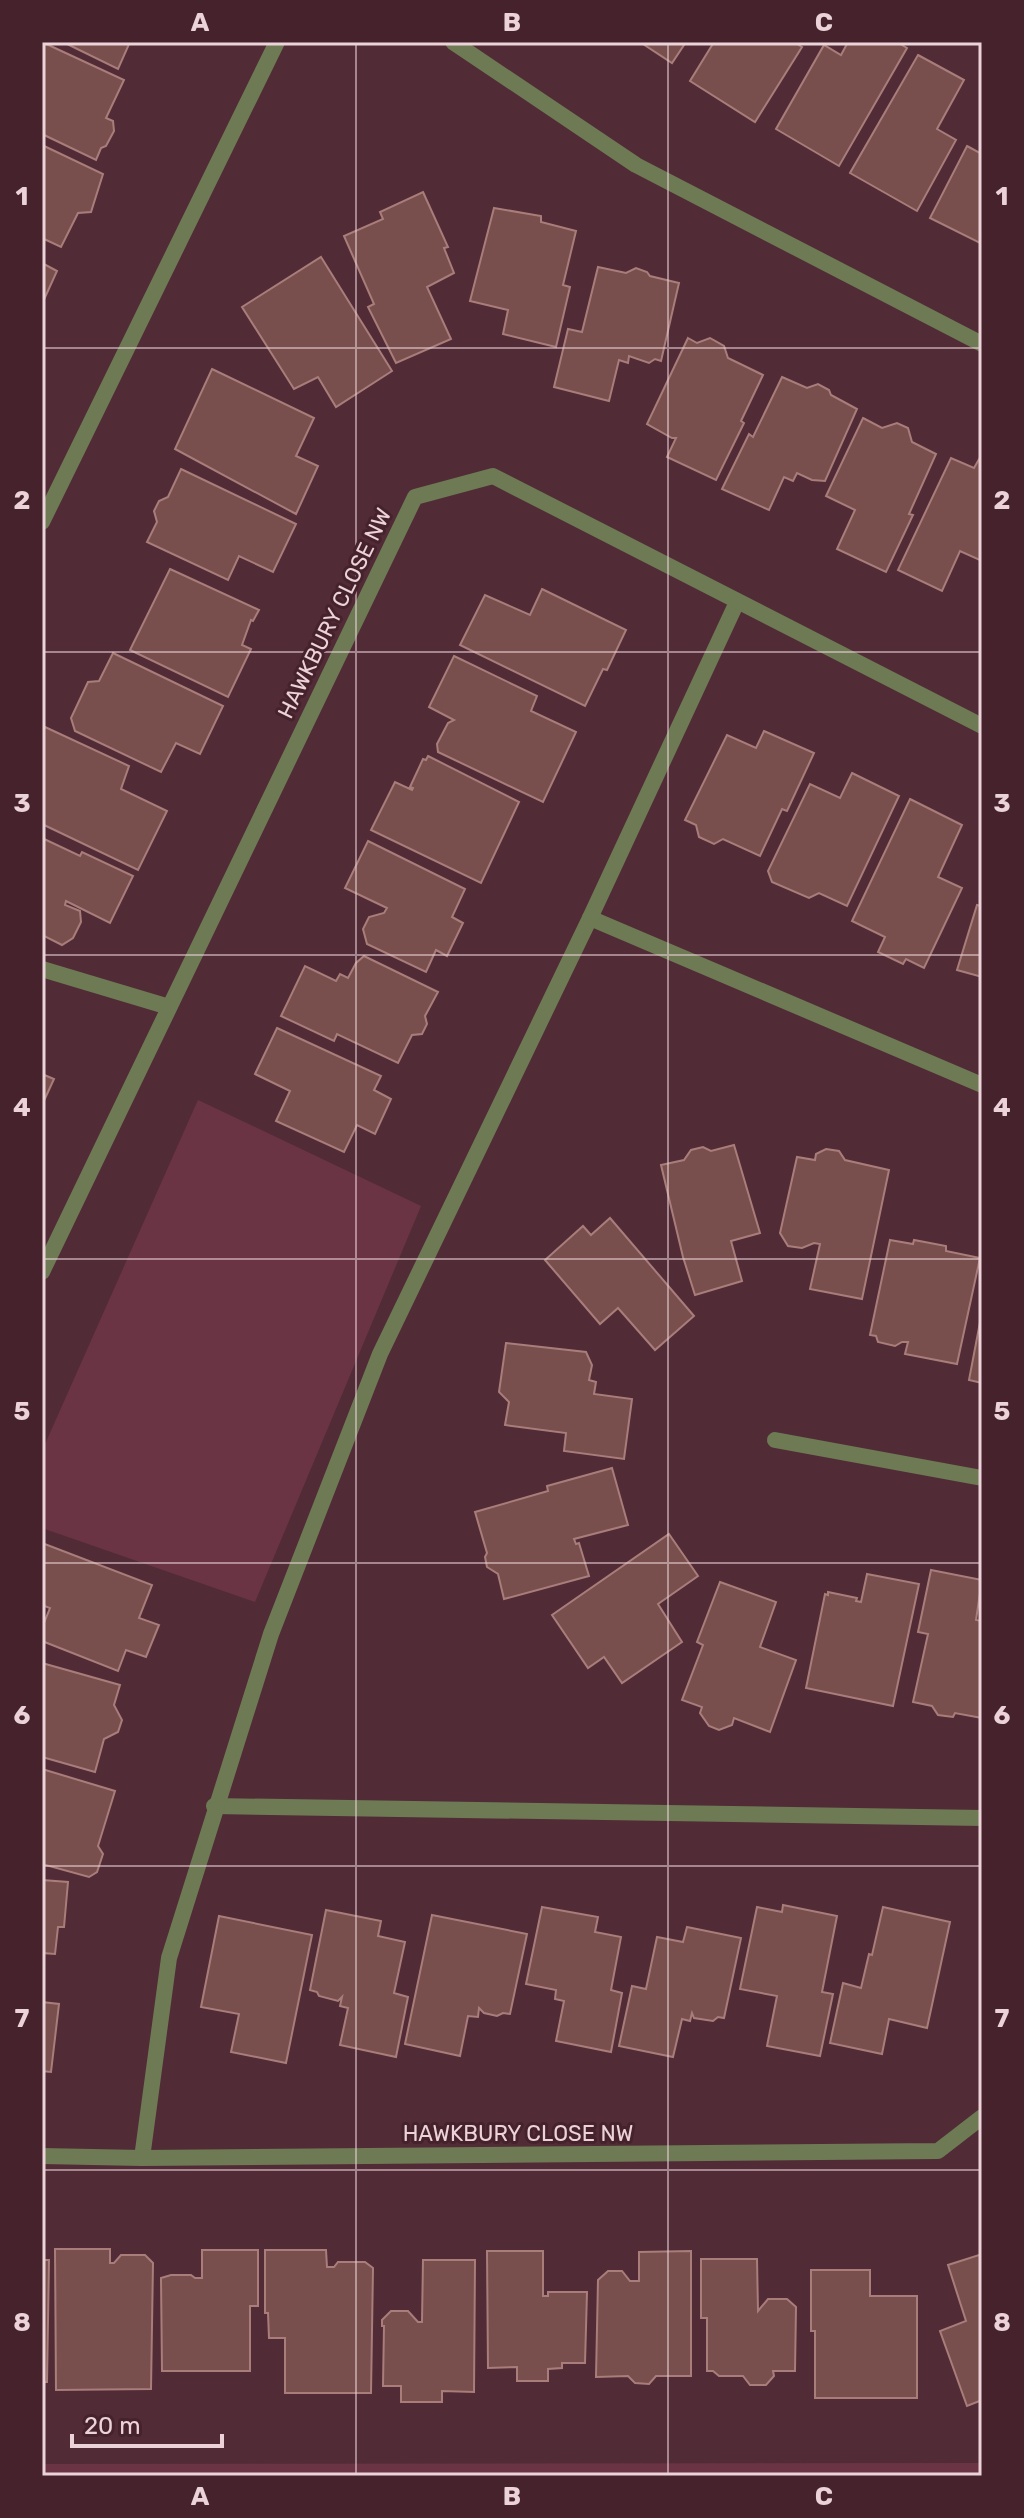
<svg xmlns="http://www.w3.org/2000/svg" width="1024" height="2518" viewBox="0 0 1024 2518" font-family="Rubik,sans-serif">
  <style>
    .green { fill: #6b3444 }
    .building { fill: #784f4d; stroke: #a97d7a; stroke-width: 2 }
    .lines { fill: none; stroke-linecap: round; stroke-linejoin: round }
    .lane { stroke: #6d7a54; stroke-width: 16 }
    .street { stroke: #6d7a54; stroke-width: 16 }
    .grid { fill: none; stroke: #ecd3d9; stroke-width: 2; stroke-opacity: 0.55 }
    .labels { text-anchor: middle; stroke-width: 6; stroke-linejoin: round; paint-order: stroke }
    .street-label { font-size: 22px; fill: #ecd3d9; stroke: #45222c }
    .neatline { fill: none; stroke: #ecd3d9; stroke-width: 3 }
    .grid-label { font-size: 26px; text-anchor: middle; font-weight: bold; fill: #ecd3d9 }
  </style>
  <rect width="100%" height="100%" fill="#512c36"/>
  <g class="green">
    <path d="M198,1100L421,1206L255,1602L42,1528V1451Z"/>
    <path d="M982,2463V2476H42V2464Z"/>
  </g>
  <g class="building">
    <path d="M42,42L124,80L106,118L113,121L114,131L106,146L101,148L96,160L42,134Z"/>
    <path d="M63,42H130L118,69Z"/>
    <path d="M640,42H686L672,63Z"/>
    <path d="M714,42H794L802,47L755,122L690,81Z"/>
    <path d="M848,42H897L907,48L839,166L776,129L824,45L841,55Z"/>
    <path d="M918,55L964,80L937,129L956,140L917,211L850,173Z"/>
    <path d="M42,145L103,174L91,212L78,213L61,247L42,238Z"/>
    <path d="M967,146L982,154V244L930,218Z"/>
    <path d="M423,192L448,247L444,248L454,273L427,287L451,339L396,363L368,307L374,304L344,236L383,219L380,212Z"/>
    <path d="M494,208L541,216V222L576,231L563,285L570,287L556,347L503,334L508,310L470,301Z"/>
    <path d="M321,257L392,371L336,407L318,377L294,389L242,307Z"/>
    <path d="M42,263L57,271L42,304Z"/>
    <path d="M598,267L626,273L636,268L647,272L650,276L679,283L661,361L655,359L649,363L629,356L628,363L619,360L609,401L554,387L568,329L582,332Z"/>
    <path d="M688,338L697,343L710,338L724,346L728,358L763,375L741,421L744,423L716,480L667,457L676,438H672L647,424Z"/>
    <path d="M212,369L314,418L296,456L318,466L296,514L175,449Z"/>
    <path d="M782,377L807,388L818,384L829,390L831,395L857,409L825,481L812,480L797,473L793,481L784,477L769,510L722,489L749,434L753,437Z"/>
    <path d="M863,418L882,428L897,423L908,428L912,442L936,454L909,514L913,515L886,572L837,549L855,510L826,496Z"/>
    <path d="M982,454V561L960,551L942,591L898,570L951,458L974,468Z"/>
    <path d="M181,469L296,524L273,572L239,556L228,580L147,542L157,522L154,511L159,501L168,497Z"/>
    <path d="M170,569L259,610L253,621L251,620L242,645L251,649L228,697L130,650Z"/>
    <path d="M542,589L626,630L607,670L603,669L585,706L460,645L485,595L530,615Z"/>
    <path d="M113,653L223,706L200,754L176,743L161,772L75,731L71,718L88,682L99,681Z"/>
    <path d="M454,656L537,696L531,711L576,732L543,802L438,752L437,744L448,723L454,720L429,707Z"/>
    <path d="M45,727L129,766L121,789L167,811L138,870L42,824V733Z"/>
    <path d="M764,731L814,753L787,811L782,809L760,856L723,839L714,844L699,837L696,825L685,820L727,735L756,748Z"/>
    <path d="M428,756L519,802L481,883L371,830L395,782L412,790L413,788L410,787L423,759L426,760Z"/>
    <path d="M852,773L899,796L847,906L819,893L809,898L772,882L768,871L810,784L840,798Z"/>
    <path d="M910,799L962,825L938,877L962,888L924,968L906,959L903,964L878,952L885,937L852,921Z"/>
    <path d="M42,838L80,856L82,852L133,876L110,923L66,901L65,905L80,911L81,922L73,938L62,945L42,935Z"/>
    <path d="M368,841L465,889L452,917L463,923L447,956L436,950L426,972L367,944L363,929L369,917L384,913L387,908L345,888Z"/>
    <path d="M977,905L982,906V977L957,970Z"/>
    <path d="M364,956L438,992L425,1016L427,1024L422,1034L412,1035L398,1063L337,1034L334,1041L281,1016L305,966L336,981L340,974L348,978L356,963Z"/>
    <path d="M277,1028L381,1076L374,1090L391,1099L375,1134L357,1125L344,1152L276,1121L290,1091L255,1074Z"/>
    <path d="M42,1074L54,1079L42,1105Z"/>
    <path d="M734,1145L760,1233L731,1241L742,1281L695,1295L683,1257L661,1165L684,1160L691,1150L703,1147L711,1151Z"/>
    <path d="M826,1149L839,1151L845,1160L889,1170L862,1299L810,1289L820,1244L814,1243L802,1248L788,1246L780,1233L797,1157L815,1160L816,1154Z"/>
    <path d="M610,1218L694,1316L655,1350L618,1308L600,1324L545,1260L583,1226L591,1235Z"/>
    <path d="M890,1240L913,1244L914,1240L946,1246V1251L980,1258L957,1364L905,1354L908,1342H902L895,1346L878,1342L876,1336L870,1335Z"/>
    <path d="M981,1317H982V1383L969,1380Z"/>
    <path d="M506,1343L586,1352L592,1365L589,1380L596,1382L594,1394L632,1399L624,1459L564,1451L566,1433L505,1425L509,1402L499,1392Z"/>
    <path d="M612,1468L628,1525L574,1539L576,1544L579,1543L589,1576L504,1599L498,1574L487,1567L485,1557L487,1553L475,1512L548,1491L547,1486Z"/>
    <path d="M669,1534L698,1576L658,1604L682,1642L622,1683L604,1657L588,1668L552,1615Z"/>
    <path d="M42,1543L152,1585L139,1618L159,1625L146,1657L126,1650L118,1671L42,1641V1628L50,1608L42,1605Z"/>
    <path d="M931,1570L982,1580L976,1620L982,1621V1718L955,1713L953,1717L938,1715L932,1706L913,1702L928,1634L918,1632Z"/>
    <path d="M867,1574L919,1584L893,1706L806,1688L825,1594L828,1595V1592L857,1598L856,1601L861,1602Z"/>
    <path d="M720,1582L776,1602L760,1647L796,1660L770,1732L734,1718L732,1725L719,1730L709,1726L700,1713L702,1707L682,1700L703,1645L697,1642Z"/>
    <path d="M42,1663L120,1685L114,1705L122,1720L118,1732L104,1739L95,1772L42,1757Z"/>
    <path d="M42,1769L115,1791L98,1846L103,1854L97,1872L89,1877L42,1864Z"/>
    <path d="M42,1880L68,1882L64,1927H58L55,1954L42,1953Z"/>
    <path d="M783,1905L837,1916L822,1992L833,1994L820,2056L767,2046L777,1996L740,1989L757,1907L782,1912Z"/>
    <path d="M542,1907L598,1917L595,1932L621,1937L611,1990L622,1993L611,2052L556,2041L564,2001L555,1999L556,1990L526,1984Z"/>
    <path d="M883,1907L950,1922L927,2028L889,2019L882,2054L830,2043L843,1983L861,1988L869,1954L872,1955Z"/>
    <path d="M326,1910L381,1921L378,1936L405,1942L394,1993L408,1997L396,2057L340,2045L348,2008L340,2006L342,1997L338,2001L319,1996L317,1992L310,1990Z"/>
    <path d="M432,1915L527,1934L510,2014L503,2013L497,2016L484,2013L479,2008L478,2017L468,2016L460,2056L405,2044Z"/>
    <path d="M219,1916L312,1935L286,2063L231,2052L239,2014L201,2007Z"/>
    <path d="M687,1927L741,1938L724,2018L718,2017L713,2021L694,2018L692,2013L690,2021L682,2019L673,2057L619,2046L632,1986L646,1989L657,1937L683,1942Z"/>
    <path d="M42,2002L59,2004L51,2072L42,2071Z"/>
    <path d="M55,2249H110V2263H114L121,2255H145L153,2263L151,2389L56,2390Z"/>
    <path d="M202,2250H258V2306H250V2371H162L161,2278L171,2275H191L195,2278H202Z"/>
    <path d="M265,2250H326L327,2267H334L338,2262H365L373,2268L371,2393H285V2338H269L268,2313H265Z"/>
    <path d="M487,2251H543V2296H548V2292H587L585,2363H562V2368L548,2369V2381H517V2367L488,2368Z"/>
    <path d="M691,2251V2376H656L649,2384L635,2383L628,2376L596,2377L598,2280L608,2271H622L630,2281H639V2252Z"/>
    <path d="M982,2254V2400L967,2406L940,2331L966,2321L948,2265Z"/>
    <path d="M701,2259H757L758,2311L768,2299H787L796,2307L795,2371H773L774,2376L766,2385H750L743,2376H719L713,2371H707V2318H701Z"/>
    <path d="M42,2260H49L47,2382H42Z"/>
    <path d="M423,2260H475L474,2392L442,2391V2402H401V2386H383L384,2326H382V2320L391,2311H408L418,2322H422Z"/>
    <path d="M811,2270H870V2296H917V2398H815V2331H811Z"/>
  </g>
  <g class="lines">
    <g class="lane">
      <path d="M453,42L636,165L982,344"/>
      <path d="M42,522L277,42"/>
      <path d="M590,918L982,1085"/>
      <path d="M42,969L169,1007"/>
      <path d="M214,1806L982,1818"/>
      <path d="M142,2158L169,1958L271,1634L380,1354L590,918L737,602"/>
    </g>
    <g class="street">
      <path d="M42,1272L415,497L493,476L982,726"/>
      <path d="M775,1440L982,1478"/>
      <path d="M42,2156L142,2158L938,2151L982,2117"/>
    </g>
  </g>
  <path class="grid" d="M356,42V2476M668,42V2476M42,348H982M42,652H982M42,955H982M42,1259H982M42,1563H982M42,1866H982M42,2170H982"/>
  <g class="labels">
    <g class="street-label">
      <text transform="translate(334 613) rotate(-64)" y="8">HAWKBURY CLOSE NW</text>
      <text x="518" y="2141">HAWKBURY CLOSE NW</text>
    </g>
  </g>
  <rect width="1024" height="2518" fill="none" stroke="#45222c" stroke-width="88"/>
  <path d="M72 2434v12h150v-12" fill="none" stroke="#ecd3d9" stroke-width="4"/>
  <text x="84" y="2434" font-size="24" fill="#ecd3d9" stroke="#45222c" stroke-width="6" paint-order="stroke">20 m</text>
  <rect x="44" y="44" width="936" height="2430" class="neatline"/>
  <g class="grid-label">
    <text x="200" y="31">A</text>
    <text x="512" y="31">B</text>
    <text x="824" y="31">C</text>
    <text x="22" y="205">1</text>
    <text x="1002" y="205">1</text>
    <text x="22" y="509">2</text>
    <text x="1002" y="509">2</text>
    <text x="22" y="812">3</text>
    <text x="1002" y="812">3</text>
    <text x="22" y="1116">4</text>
    <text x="1002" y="1116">4</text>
    <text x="22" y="1420">5</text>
    <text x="1002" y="1420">5</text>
    <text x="22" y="1724">6</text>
    <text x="1002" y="1724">6</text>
    <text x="22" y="2027">7</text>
    <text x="1002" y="2027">7</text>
    <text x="22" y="2331">8</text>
    <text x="1002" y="2331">8</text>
    <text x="200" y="2505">A</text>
    <text x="512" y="2505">B</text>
    <text x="824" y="2505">C</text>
  </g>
</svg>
